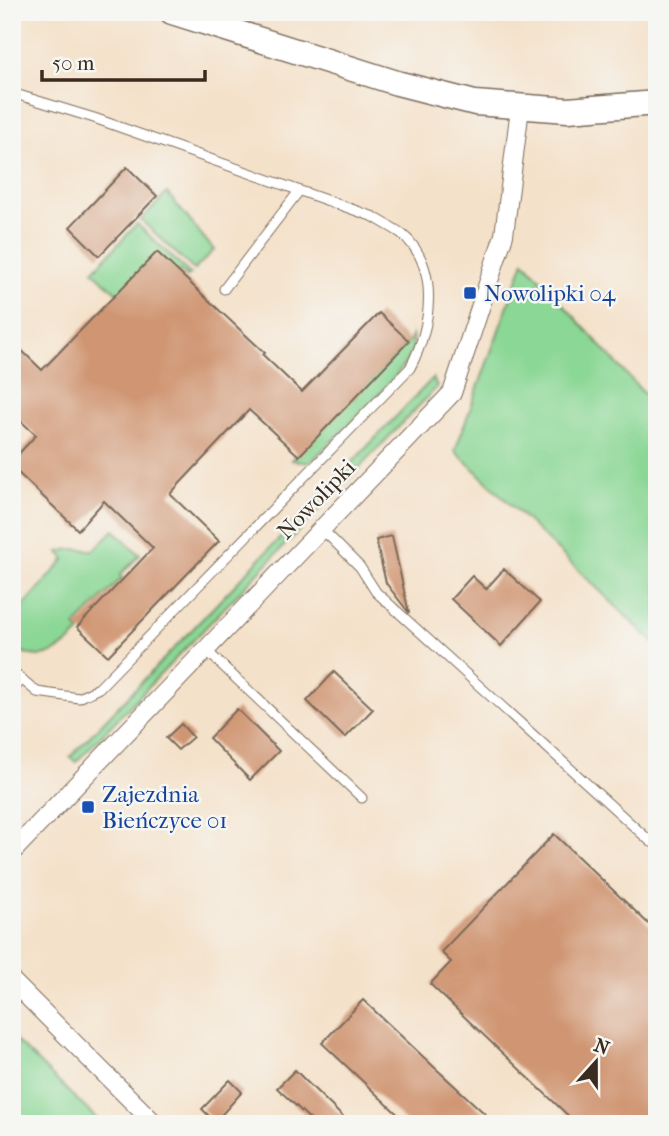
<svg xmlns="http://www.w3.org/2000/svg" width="669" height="1136" viewBox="0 0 669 1136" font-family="'IM FELL French Canon',serif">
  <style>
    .green { fill: #8bd795; stroke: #63805a; stroke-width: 2 }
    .building { fill: #d09673 }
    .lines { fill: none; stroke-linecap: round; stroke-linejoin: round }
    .service-casing { stroke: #7c6a5a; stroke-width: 11 }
    .minor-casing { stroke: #7c6a5a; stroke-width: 20 }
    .secondary-casing { stroke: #7c6a5a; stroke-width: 27 }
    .service { stroke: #fff; stroke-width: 9 }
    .minor { stroke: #fff; stroke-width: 18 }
    .secondary { stroke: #fff; stroke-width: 24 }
    .transit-dot { fill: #1a4fb4; stroke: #f6f6f2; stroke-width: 2.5 }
    .labels { text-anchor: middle; stroke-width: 5; stroke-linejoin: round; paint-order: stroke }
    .transit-label { font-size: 23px; fill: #164399; stroke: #f6f6f2; text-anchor: start }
    .street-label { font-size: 23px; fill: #3b2a1e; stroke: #f6f6f2 }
  </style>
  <rect width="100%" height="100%" fill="#f6f6f2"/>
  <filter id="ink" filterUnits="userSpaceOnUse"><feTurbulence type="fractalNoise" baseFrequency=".0143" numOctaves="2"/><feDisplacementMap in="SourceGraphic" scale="14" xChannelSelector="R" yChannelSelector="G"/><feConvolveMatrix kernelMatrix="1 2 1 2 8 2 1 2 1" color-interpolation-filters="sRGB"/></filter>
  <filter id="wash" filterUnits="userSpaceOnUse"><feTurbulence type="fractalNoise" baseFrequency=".00686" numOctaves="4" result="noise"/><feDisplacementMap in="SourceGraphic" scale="28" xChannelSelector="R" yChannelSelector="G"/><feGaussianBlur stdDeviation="1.57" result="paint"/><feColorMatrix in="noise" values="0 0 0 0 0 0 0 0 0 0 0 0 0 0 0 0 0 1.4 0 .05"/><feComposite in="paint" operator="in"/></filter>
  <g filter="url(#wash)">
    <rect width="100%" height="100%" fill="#f4e1c9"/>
    <g class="green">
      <path d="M167,193L214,250L194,270L141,220Z"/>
      <path d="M137,224L190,274L187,277L180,271L117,293L93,271Z"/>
      <path d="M524,261L657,408V646L455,451Z"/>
      <path d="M412,334C413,340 414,345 412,351C402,377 332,441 309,463L292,460L409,342Z"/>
      <path d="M433,378L437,387L76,762L70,757Z"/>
      <path d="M114,530L140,555L120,575L122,578L75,626L80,632C61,652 37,668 12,644V603L21,609L65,559L59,552L70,549L94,550Z"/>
      <path d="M12,1037L102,1124H12Z"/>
    </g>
    <g id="blocks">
      <g class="building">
        <path d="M127,167L157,196L99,256L70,227Z"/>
        <path d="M157,252L265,353L263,355L302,392L379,313L409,341L299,456L249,410L170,494L219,541L108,656L77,627L153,548L104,501L78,530L12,467V461L36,435L12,413V341L42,370Z"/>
        <path d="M392,536L409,613L386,583L376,540Z"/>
        <path d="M504,569L540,602L501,646L451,599L472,576L486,589Z"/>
        <path d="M334,672L373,709L345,738L307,701Z"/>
        <path d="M237,709L279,751L250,780L209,738Z"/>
        <path d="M181,724L193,737L178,750L166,738Z"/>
        <path d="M554,834L657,932V1124H577L430,984L451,962L441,952Z"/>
        <path d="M363,1000L433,1066L496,1124H408L322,1043Z"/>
        <path d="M295,1070L307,1082L350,1124H315L277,1088Z"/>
        <path d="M230,1080L242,1092L215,1122L202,1109Z"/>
      </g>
    </g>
  </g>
  <g filter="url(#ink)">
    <use href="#blocks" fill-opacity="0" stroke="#7c6a5a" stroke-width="2"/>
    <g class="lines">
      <g class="service-casing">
        <g id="service">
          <path d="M12,93L94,118L374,217C383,223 394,228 402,234C441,267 431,328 410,368L99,688L79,698L37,692L12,671"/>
          <path d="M224,289L299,191"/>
          <path d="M322,529L360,567L376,592L651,842"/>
          <path d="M206,650L362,798"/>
          <path d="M12,691L22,679"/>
        </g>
      </g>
      <g class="minor-casing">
        <g id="minor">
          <path d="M12,852L452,393L504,235L520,108"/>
          <path d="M12,981L155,1124"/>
        </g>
      </g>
      <g class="secondary-casing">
        <path id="secondary" d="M172,12L397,83L475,103L568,110L657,103"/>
      </g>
      <use href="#service" class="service"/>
      <use href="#minor" class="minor"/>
      <use href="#secondary" class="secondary"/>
    </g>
  </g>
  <g class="transit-dot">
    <rect x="463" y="286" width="14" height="14" rx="3.5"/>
    <rect x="81" y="800" width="14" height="14" rx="3.5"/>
  </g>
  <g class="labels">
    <g class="transit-label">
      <text x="484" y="301">Nowolipki 04</text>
      <text x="102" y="802">Zajezdnia<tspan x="102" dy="26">Bieńczyce 01</tspan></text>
    </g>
    <g class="street-label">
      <text transform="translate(316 499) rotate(-46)" y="8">Nowolipki</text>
    </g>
  </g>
  <rect width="669" height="1136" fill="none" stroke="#f6f6f2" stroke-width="42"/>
  <g transform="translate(596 1062) rotate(21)" stroke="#f6f6f2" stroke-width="5" paint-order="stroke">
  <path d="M0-5L12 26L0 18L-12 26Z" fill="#3b2a1e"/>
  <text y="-10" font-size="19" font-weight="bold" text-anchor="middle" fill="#3b2a1e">N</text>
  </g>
  <path d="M42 70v10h163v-10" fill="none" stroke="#3b2a1e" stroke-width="3.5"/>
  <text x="52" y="70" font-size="21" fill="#3b2a1e" stroke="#f6f6f2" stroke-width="5" paint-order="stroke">50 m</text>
</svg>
